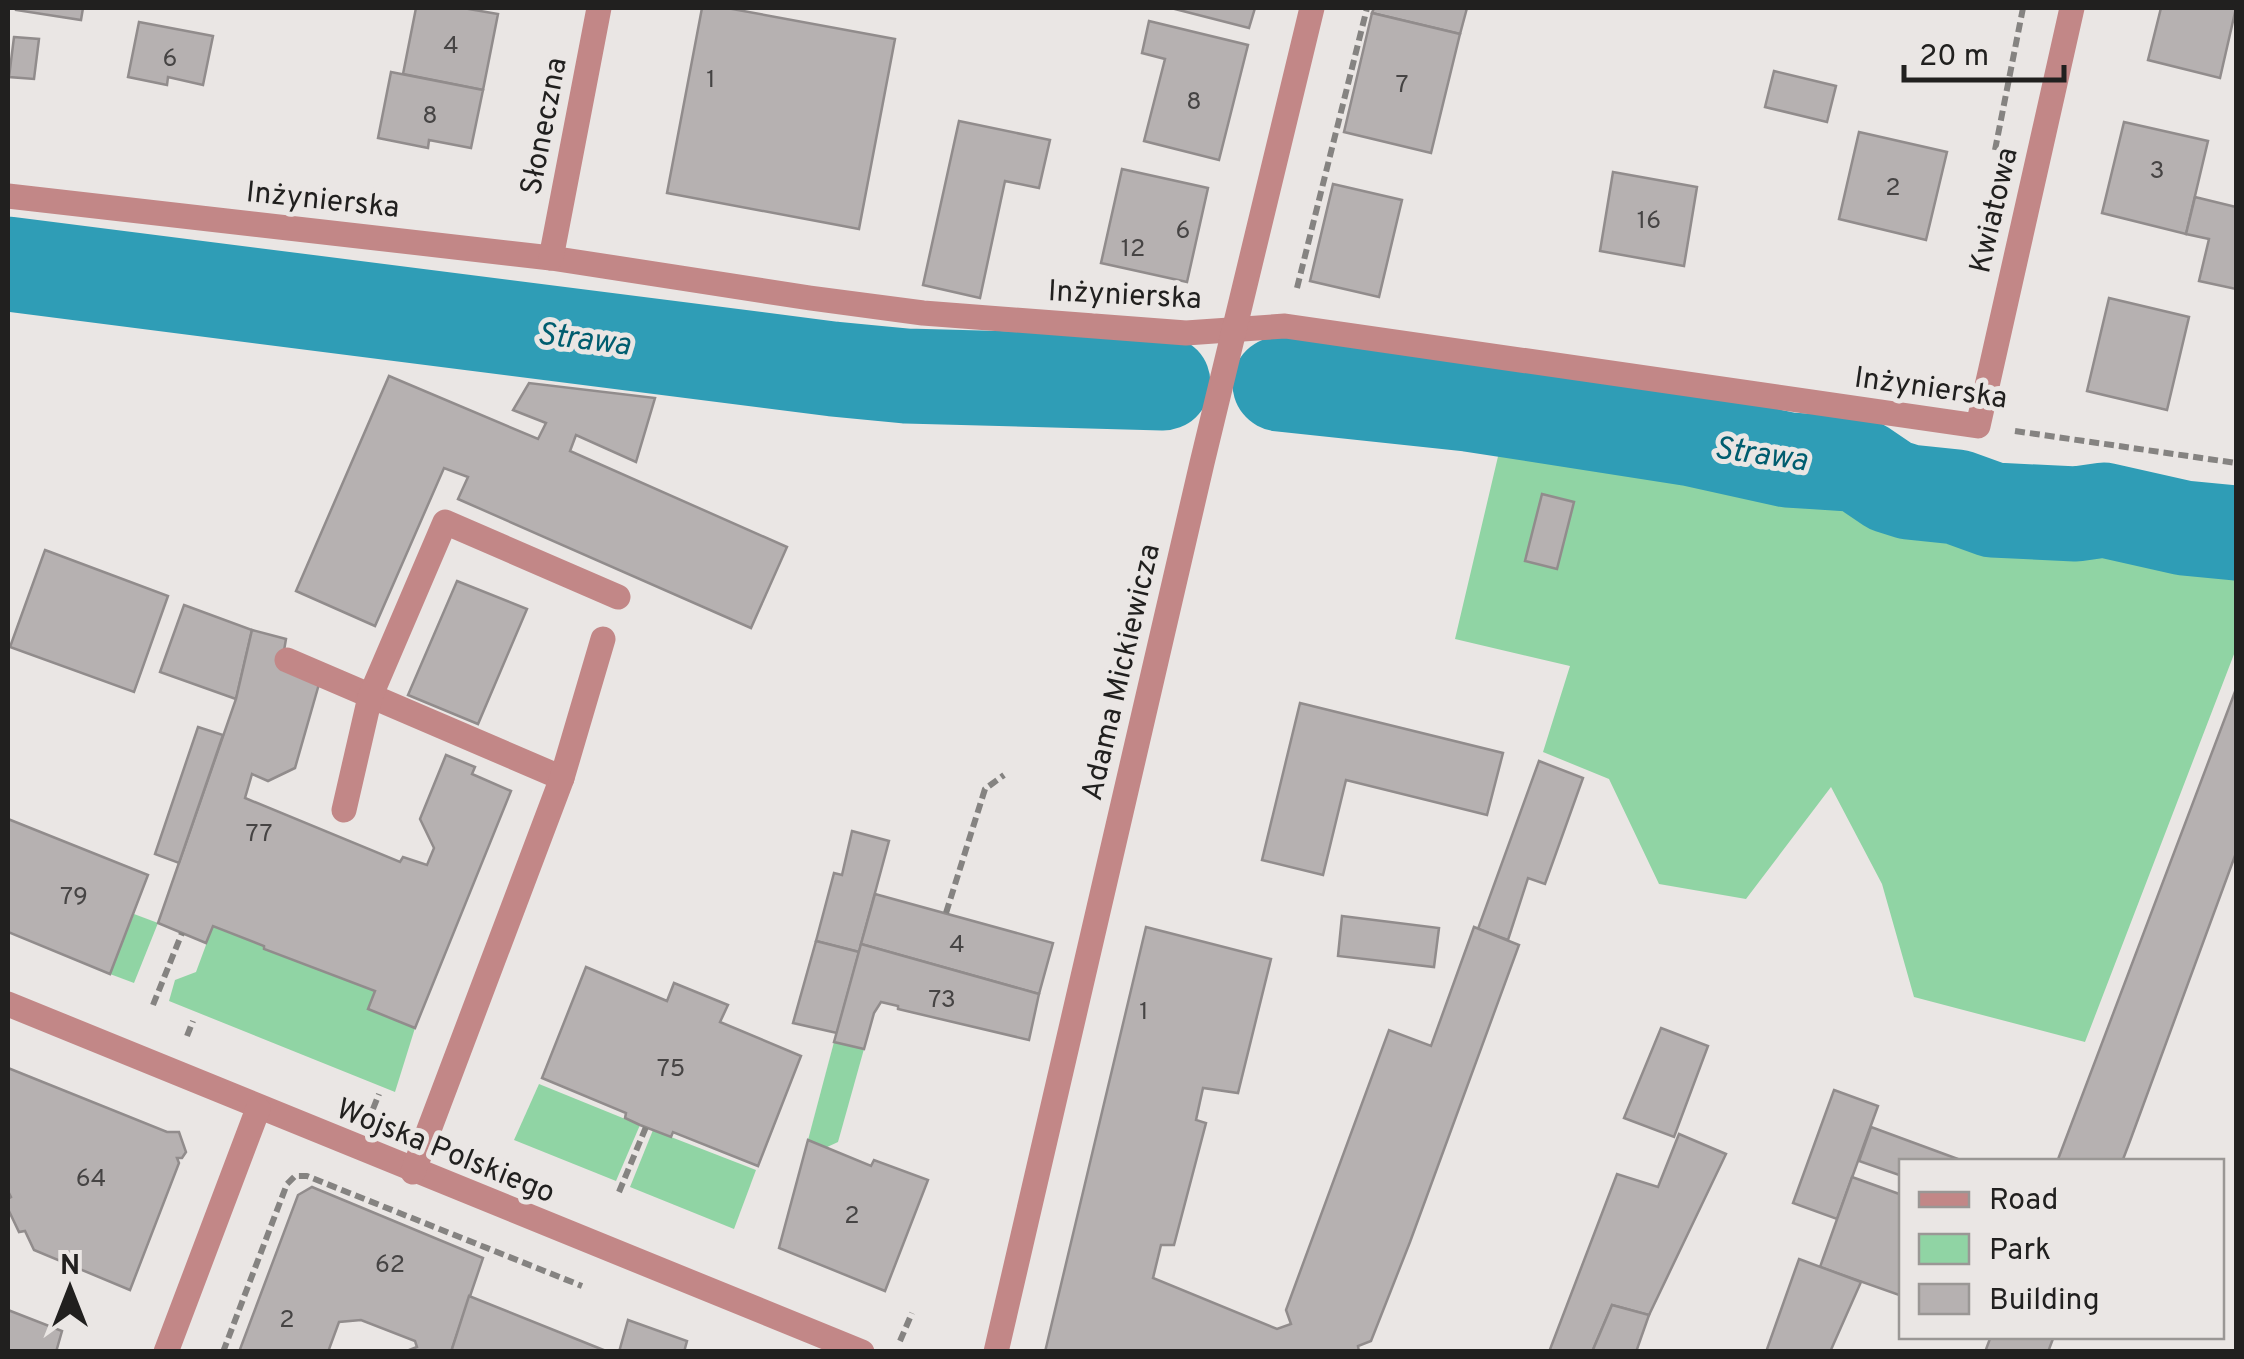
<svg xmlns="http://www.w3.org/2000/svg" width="2244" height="1359" viewBox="0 0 2244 1359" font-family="Overpass,sans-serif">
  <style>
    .green { fill: #90d4a4 }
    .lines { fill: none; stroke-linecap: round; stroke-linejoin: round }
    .river { stroke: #2f9db6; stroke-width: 95 }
    .building { fill: #b6b1b1; stroke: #918c8c; stroke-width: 2.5 }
    .path { stroke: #858381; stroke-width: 6; stroke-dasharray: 10 5; stroke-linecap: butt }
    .minor { stroke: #c28787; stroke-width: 25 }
    .labels { text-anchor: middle; stroke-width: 10; stroke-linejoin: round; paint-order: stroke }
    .number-label { font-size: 25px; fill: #464444 }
    .street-label { font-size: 30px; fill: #21201f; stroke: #eae6e4 }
    .water-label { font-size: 32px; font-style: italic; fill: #005d6f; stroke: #eae6e4 }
  </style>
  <rect width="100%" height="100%" fill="#eae6e4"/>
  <g class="green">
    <path d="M1500,448L1641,475L2236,567V649L2085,1042L1914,997L1882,884L1831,787L1746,899L1659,884L1609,779L1543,752L1570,666L1455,639Z"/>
    <path d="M134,914L158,923L134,983L110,974Z"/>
    <path d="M213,926L375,991L369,1009L415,1028L395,1092L169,1001L175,980L196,972Z"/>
    <path d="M834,1042L864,1049L838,1142L825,1148L808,1140Z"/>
    <path d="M539,1084L640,1125L616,1181L514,1140Z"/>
    <path d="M653,1130L756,1170L734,1229L630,1187Z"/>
  </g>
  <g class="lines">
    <g class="river">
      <path d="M8,264L833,369L906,376L1163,383"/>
      <path d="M1280,384L1468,404L1693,439L1788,460L1851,464L1862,467L1890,486L1909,492L1957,497L1993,510L2076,514L2104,510L2184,528L2236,533"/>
    </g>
  </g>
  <g class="building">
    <path d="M16,8H83L81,20L16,10Z"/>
    <path d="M416,8H463L498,14L483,90L403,74Z"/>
    <path d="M702,8H727L895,39L859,229L667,193Z"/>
    <path d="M1171,8H1255L1249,28Z"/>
    <path d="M1374,8H1467L1460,34L1372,13Z"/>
    <path d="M2161,8H2236L2220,78L2148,60Z"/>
    <path d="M1372,13L1460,34L1431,153L1344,132Z"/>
    <path d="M1149,21L1248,45L1219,160L1144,141L1165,59L1142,53Z"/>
    <path d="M139,22L213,36L203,85L168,77L167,85L128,77Z"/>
    <path d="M14,37L39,39L34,79L9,77Z"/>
    <path d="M1774,71L1836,86L1827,122L1765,107Z"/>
    <path d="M391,72L483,90L471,148L429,140L428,148L378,138Z"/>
    <path d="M959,121L1050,140L1039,188L1005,181L980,298L923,285Z"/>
    <path d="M2124,122L2208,141L2186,234L2102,213Z"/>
    <path d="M1859,132L1947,152L1926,240L1839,219Z"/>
    <path d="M1122,169L1208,188L1187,282L1101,263Z"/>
    <path d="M1613,172L1697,187L1684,266L1600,251Z"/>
    <path d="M1333,184L1402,200L1379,297L1310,281Z"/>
    <path d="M2195,197L2236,207V289L2199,281L2209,239L2186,234Z"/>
    <path d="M2109,298L2189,317L2167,410L2087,391Z"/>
    <path d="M389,376L538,439L546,423L513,410L529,383L655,398L636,462L576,435L570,451L787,547L751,628L458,499L468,477L444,468L375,626L296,591Z"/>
    <path d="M1542,494L1574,502L1557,569L1525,561Z"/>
    <path d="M45,550L168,596L134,692L10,647Z"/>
    <path d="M457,581L527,609L478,724L408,695Z"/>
    <path d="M184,605L252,630L236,699L160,672Z"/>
    <path d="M252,630L286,639L281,668L319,684L295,768L268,781L252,774L245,798L400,862L403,857L427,865L434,848L420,819L446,755L475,767L472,774L511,791L415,1028L368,1009L375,991L264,949V946L213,926L206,943L158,923L236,699Z"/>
    <path d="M2236,689V853L2130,1141L2122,1162H2057Z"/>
    <path d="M1300,703L1503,753L1487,815L1346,780L1323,875L1262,860Z"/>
    <path d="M198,727L223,735L179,863L155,854Z"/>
    <path d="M1539,761L1583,778L1545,884L1528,878L1508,940L1478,929Z"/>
    <path d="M8,819L148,875L110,974L8,932Z"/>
    <path d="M852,831L889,841L859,952L816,941L834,873L842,875Z"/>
    <path d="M875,894L1053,943L1039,994L861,944Z"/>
    <path d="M1342,916L1439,928L1434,967L1338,956Z"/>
    <path d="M1146,927L1271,959L1238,1093L1203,1088L1196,1120L1206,1123L1174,1245H1161L1153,1278L1277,1329L1291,1324L1286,1310L1389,1030L1431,1046L1474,927L1519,945L1410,1242L1371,1341L1358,1346L1359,1352H1045Z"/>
    <path d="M816,941L859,952L837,1033L793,1023Z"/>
    <path d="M861,944L1039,994L1029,1040L898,1009V1006L881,1002L874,1013L864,1049L834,1042Z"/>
    <path d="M586,967L667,1001L674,983L728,1005L720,1022L801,1056L758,1166L673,1132L671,1137L640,1125L625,1118L626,1113L542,1078Z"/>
    <path d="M1661,1028L1708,1046L1674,1137L1624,1118Z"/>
    <path d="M8,1068L167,1132H179L186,1152L182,1158H177L179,1163L130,1290L34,1250L25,1231L19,1232L8,1209V1199L11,1197L8,1191Z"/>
    <path d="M1834,1090L1878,1106L1837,1219L1793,1203Z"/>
    <path d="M1871,1127L1966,1162H1902V1176L1859,1161Z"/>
    <path d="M1679,1134L1726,1154L1649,1315L1612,1305L1592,1352H1549L1617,1174L1658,1187Z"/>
    <path d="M808,1140L871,1166L874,1160L928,1180L885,1291L779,1248Z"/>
    <path d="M1852,1177L1902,1195V1296L1820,1267Z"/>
    <path d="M312,1187L483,1258L451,1352H404L417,1347L415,1341L361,1320L339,1322L328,1352H239L298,1195Z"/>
    <path d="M1799,1259L1861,1282L1830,1352H1766Z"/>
    <path d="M469,1296L606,1351L608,1352H451Z"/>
    <path d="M1612,1305L1649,1315L1636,1352H1592Z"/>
    <path d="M8,1310L62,1331L56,1352H8Z"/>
    <path d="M628,1320L687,1341L684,1352H619Z"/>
    <path d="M1991,1336H2054L2048,1352H1985Z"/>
  </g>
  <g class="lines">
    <g class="path">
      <path d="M1995,150L2023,8"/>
      <path d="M1297,288L1367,8"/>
      <path d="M2015,431L2236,463"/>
      <path d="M946,913L985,789L1004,775"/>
      <path d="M153,1005L182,933"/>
      <path d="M187,1036L193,1021"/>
      <path d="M373,1109L379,1094"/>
      <path d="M619,1192L646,1127"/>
      <path d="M900,1341L912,1313"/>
      <path d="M223,1352L287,1184L295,1176H307L582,1286"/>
    </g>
    <g class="minor">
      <path d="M8,196L551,258L810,298L923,313L1186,333L1285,326L1978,426L2072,8"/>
      <path d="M551,258L599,8"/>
      <path d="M287,660L562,778"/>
      <path d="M344,810L370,697L445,522L618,597"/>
      <path d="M8,1004L862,1352"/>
      <path d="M413,1172L562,778L603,639"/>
      <path d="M166,1352L258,1109"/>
      <path d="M996,1352L1202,463L1312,8"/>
    </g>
  </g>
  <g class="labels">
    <g class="number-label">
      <text x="451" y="53">4</text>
      <text x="170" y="66">6</text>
      <text x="711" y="87">1</text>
      <text x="1402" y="92">7</text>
      <text x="1194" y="109">8</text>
      <text x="430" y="123">8</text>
      <text x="2157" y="178">3</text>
      <text x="1893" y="195">2</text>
      <text x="1649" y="228">16</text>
      <text x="1183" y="238">6</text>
      <text x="1133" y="256">12</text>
      <text x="259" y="841">77</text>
      <text x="74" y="904">79</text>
      <text x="957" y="952">4</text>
      <text x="942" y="1007">73</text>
      <text x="1144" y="1019">1</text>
      <text x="671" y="1076">75</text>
      <text x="91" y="1186">64</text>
      <text x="852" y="1223">2</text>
      <text x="390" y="1272">62</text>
      <text x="287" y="1327">2</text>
    </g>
    <g class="street-label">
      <text transform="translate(543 126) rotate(-79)" y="10">Słoneczna</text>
      <text transform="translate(323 199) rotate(6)" y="10">Inżynierska</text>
      <text transform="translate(1993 210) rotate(-77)" y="10">Kwiatowa</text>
      <text transform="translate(1125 294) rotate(3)" y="10">Inżynierska</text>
      <text transform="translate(1931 387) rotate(8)" y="10">Inżynierska</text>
      <text transform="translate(1120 672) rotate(-77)" y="10">Adama Mickiewicza</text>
      <text transform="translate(446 1150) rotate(22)" y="10">Wojska Polskiego</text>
    </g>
    <g class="water-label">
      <text transform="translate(584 338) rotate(7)" y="11">Strawa</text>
      <text transform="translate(1761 453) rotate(8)" y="11">Strawa</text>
    </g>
  </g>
  <rect width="2244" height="1359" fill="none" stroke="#21201f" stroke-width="20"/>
  <rect x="1899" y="1159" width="325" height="180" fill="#eae6e4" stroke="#9a9795" stroke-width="2.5"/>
  <rect x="1919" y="1192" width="50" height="15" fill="#c28787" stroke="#9a9795" stroke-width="2.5"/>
  <text x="1989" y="1209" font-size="30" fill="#21201f">Road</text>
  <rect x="1919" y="1234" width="50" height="30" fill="#90d4a4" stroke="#9a9795" stroke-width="2.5"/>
  <text x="1989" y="1259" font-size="30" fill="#21201f">Park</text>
  <rect x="1919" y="1284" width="50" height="30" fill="#b6b1b1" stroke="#9a9795" stroke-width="2.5"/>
  <text x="1989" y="1309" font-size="30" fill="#21201f">Building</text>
  <g transform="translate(70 1289)" stroke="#eae6e4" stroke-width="8" paint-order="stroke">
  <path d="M0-8L18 38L0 25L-18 38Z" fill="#21201f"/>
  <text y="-15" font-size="28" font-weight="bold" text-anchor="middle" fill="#21201f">N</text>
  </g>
  <path d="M1904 65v15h160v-15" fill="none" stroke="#21201f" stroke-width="5"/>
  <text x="1919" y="65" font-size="30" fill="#21201f" stroke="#eae6e4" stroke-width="8" paint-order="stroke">20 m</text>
</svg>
